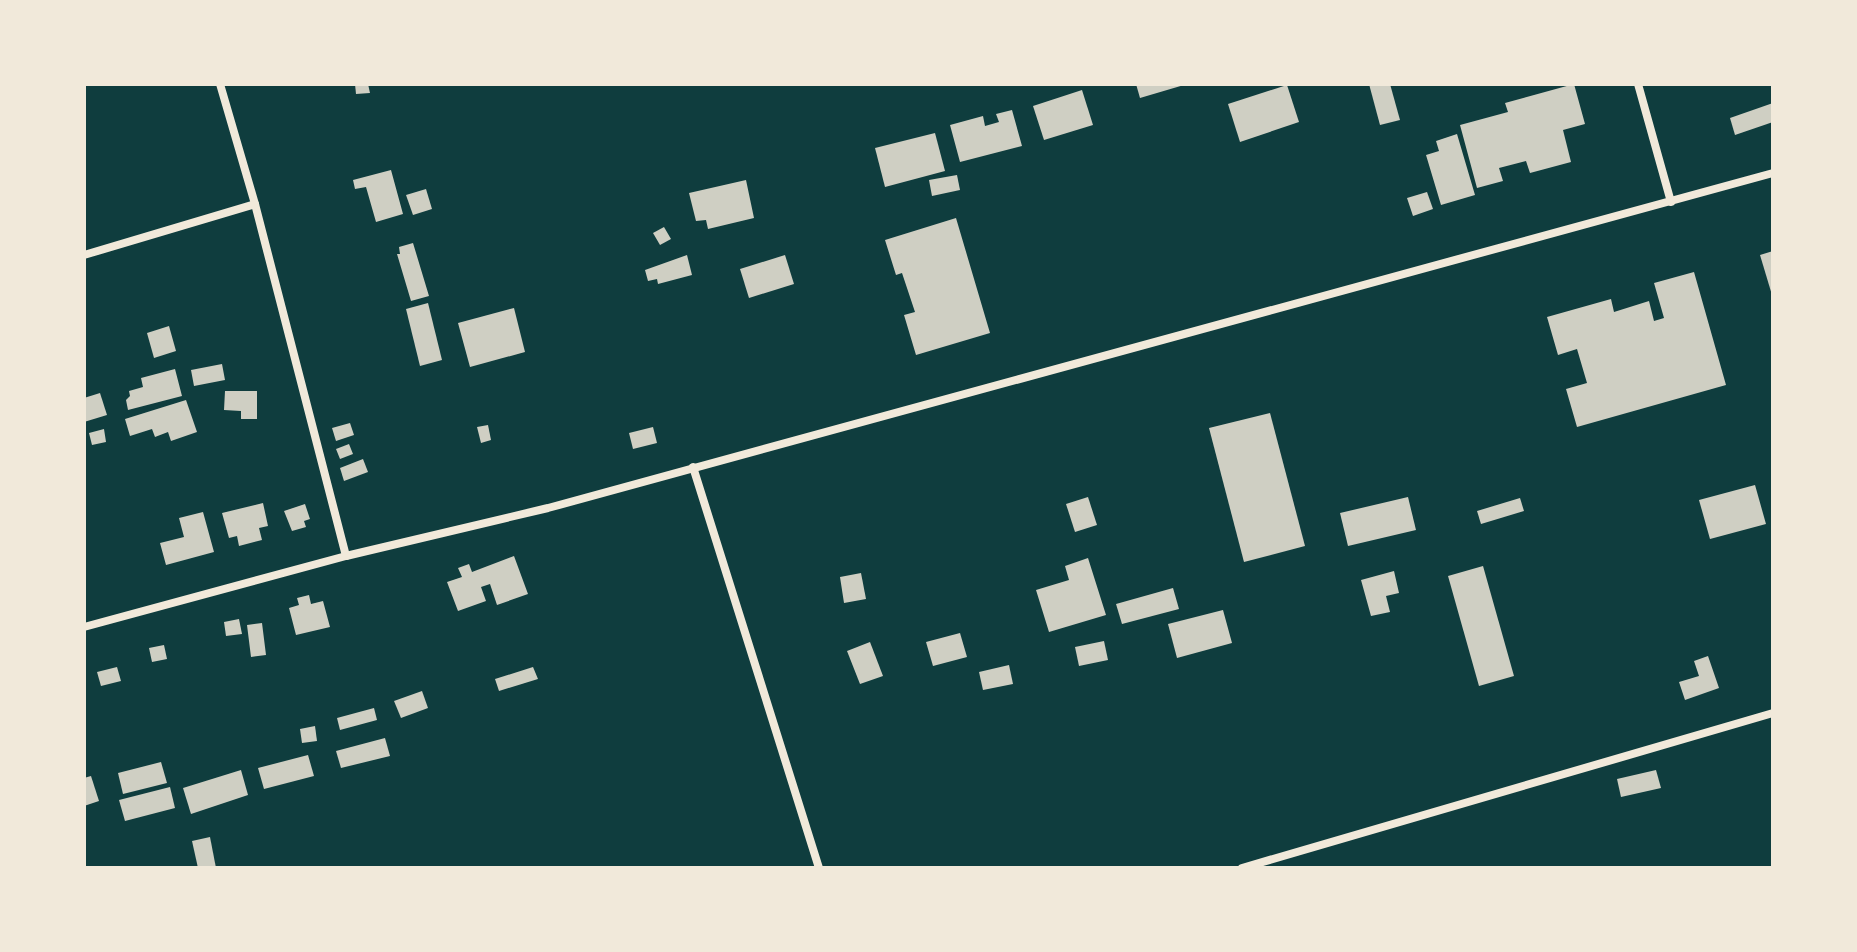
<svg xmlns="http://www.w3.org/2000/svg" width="1857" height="952" viewBox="0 0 1857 952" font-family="'Varela Round',sans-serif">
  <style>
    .building { fill: #cfcfc3 }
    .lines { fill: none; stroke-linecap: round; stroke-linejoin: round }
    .minor { stroke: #f1e9da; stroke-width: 8 }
  </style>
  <rect width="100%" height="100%" fill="#0f3d3e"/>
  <g class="building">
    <path d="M355,84H368L370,93L356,94Z"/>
    <path d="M1136,84H1184V85L1140,98Z"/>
    <path d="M1369,84H1390L1400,120L1380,125Z"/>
    <path d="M1574,84L1585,124L1563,130L1571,162L1530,173L1526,161L1499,168L1503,181L1477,188L1460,125L1508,112L1505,103Z"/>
    <path d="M1287,85L1299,122L1240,142L1228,104Z"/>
    <path d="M1082,90L1093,125L1044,140L1033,106Z"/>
    <path d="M1773,103V122L1735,135L1730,118Z"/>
    <path d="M1012,110L1022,146L960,162L950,125L983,116L985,126L999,122L996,114Z"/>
    <path d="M935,133L945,171L885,187L875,148Z"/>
    <path d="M1457,134L1475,195L1441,205L1426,155L1439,151L1436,141Z"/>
    <path d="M391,170L403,214L376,222L366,187L355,189L353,180Z"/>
    <path d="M957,175L960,190L932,196L929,180Z"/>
    <path d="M746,180L754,218L708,229L706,220L696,221L689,193Z"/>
    <path d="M426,189L432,209L413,215L406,195Z"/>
    <path d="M1427,192L1433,209L1413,216L1407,198Z"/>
    <path d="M956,218L990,333L916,355L904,315L915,312L902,273L896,275L885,240Z"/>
    <path d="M664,227L671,239L660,245L653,233Z"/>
    <path d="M413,243L429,296L411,301L397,254H400L399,247Z"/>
    <path d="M1773,251V295H1772L1760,255Z"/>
    <path d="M687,255L692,275L658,284L657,279L648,281L645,270Z"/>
    <path d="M785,255L794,284L749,298L740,269Z"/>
    <path d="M1694,272L1726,385L1577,427L1566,389L1587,383L1577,349L1558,355L1547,317L1611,299L1614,312L1649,301L1654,321L1664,318L1654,283Z"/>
    <path d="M428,303L442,360L420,366L406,309Z"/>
    <path d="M514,308L525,352L470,367L458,323Z"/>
    <path d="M169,326L176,351L154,358L147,333Z"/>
    <path d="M222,364L225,380L194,386L191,370Z"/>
    <path d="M175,369L182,396L128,410L126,400L130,396L129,391L143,387L141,378Z"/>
    <path d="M225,391H257V419H241V411L224,410Z"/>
    <path d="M100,393L107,415L84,422V398Z"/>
    <path d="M186,400L197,432L171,441L168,432L155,437L152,429L130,436L125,419Z"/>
    <path d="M1270,413L1305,546L1244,562L1209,428Z"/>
    <path d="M350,423L354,435L336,441L332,428Z"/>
    <path d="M488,425L491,440L481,443L477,427Z"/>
    <path d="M653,427L657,443L633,449L629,433Z"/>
    <path d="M104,429L106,442L92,445L89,433Z"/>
    <path d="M349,444L353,454L340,459L336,449Z"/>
    <path d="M363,459L368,472L344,481L340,468Z"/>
    <path d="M1755,485L1766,524L1710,539L1699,500Z"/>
    <path d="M1088,497L1097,525L1075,532L1066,504Z"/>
    <path d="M1408,497L1416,530L1348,546L1340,513Z"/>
    <path d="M1520,498L1524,511L1481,524L1477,511Z"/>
    <path d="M263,503L268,526L259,528L262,540L239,546L237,536L229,538L222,513Z"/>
    <path d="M305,504L310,519L304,521L306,527L292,531L284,511Z"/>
    <path d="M203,512L214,552L166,565L160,543L184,537L179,518Z"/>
    <path d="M514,556L528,594L497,605L490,584L481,587L486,601L458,611L447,582L462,577L458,568L469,564L472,572Z"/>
    <path d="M1088,558L1106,615L1049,632L1036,590L1069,580L1065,566Z"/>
    <path d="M1483,566L1514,676L1479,686L1448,576Z"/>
    <path d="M1394,571L1399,593L1386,596L1390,612L1371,616L1361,580Z"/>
    <path d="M861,573L866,599L844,603L840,577Z"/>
    <path d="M1173,588L1179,609L1122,624L1116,604Z"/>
    <path d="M309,595L311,604L323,601L330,627L296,635L289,608L299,605L297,598Z"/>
    <path d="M1223,610L1232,643L1177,658L1168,624Z"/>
    <path d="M239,619L242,634L226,636L224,622Z"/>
    <path d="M262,623L266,655L251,657L247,625Z"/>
    <path d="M960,633L967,657L933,666L926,642Z"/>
    <path d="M1104,641L1108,660L1079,666L1075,647Z"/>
    <path d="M870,642L883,676L860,684L847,651Z"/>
    <path d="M164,645L167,659L152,662L149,648Z"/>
    <path d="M1708,656L1719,688L1685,700L1679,682L1699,676L1694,661Z"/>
    <path d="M1009,665L1013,684L983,690L979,672Z"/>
    <path d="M117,667L121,681L101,686L97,672Z"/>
    <path d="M533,667L538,679L499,691L495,679Z"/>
    <path d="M422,691L428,708L401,718L394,701Z"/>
    <path d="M374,708L377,720L340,730L337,718Z"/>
    <path d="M315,726L317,741L302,743L300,729Z"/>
    <path d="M385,738L390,756L341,768L336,751Z"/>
    <path d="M308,755L314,776L264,789L258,768Z"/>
    <path d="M161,762L167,783L123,794L118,773Z"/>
    <path d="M241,770L248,795L191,814L183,788Z"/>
    <path d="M1656,770L1661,788L1621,797L1617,779Z"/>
    <path d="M91,776L99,801L84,806V778Z"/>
    <path d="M170,787L175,808L125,821L119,800Z"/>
    <path d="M210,837L216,868H198L192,841Z"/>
  </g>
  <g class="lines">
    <g class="minor">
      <path d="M220,84L255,204L346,556"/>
      <path d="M1638,84L1671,202"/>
      <path d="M84,255L255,204"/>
      <path d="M693,467L819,868"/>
      <path d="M84,627L346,556L548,508L1773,173"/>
      <path d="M1242,868L1773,713"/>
    </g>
  </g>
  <rect width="1857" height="952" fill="none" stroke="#f1e9da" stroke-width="172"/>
</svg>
